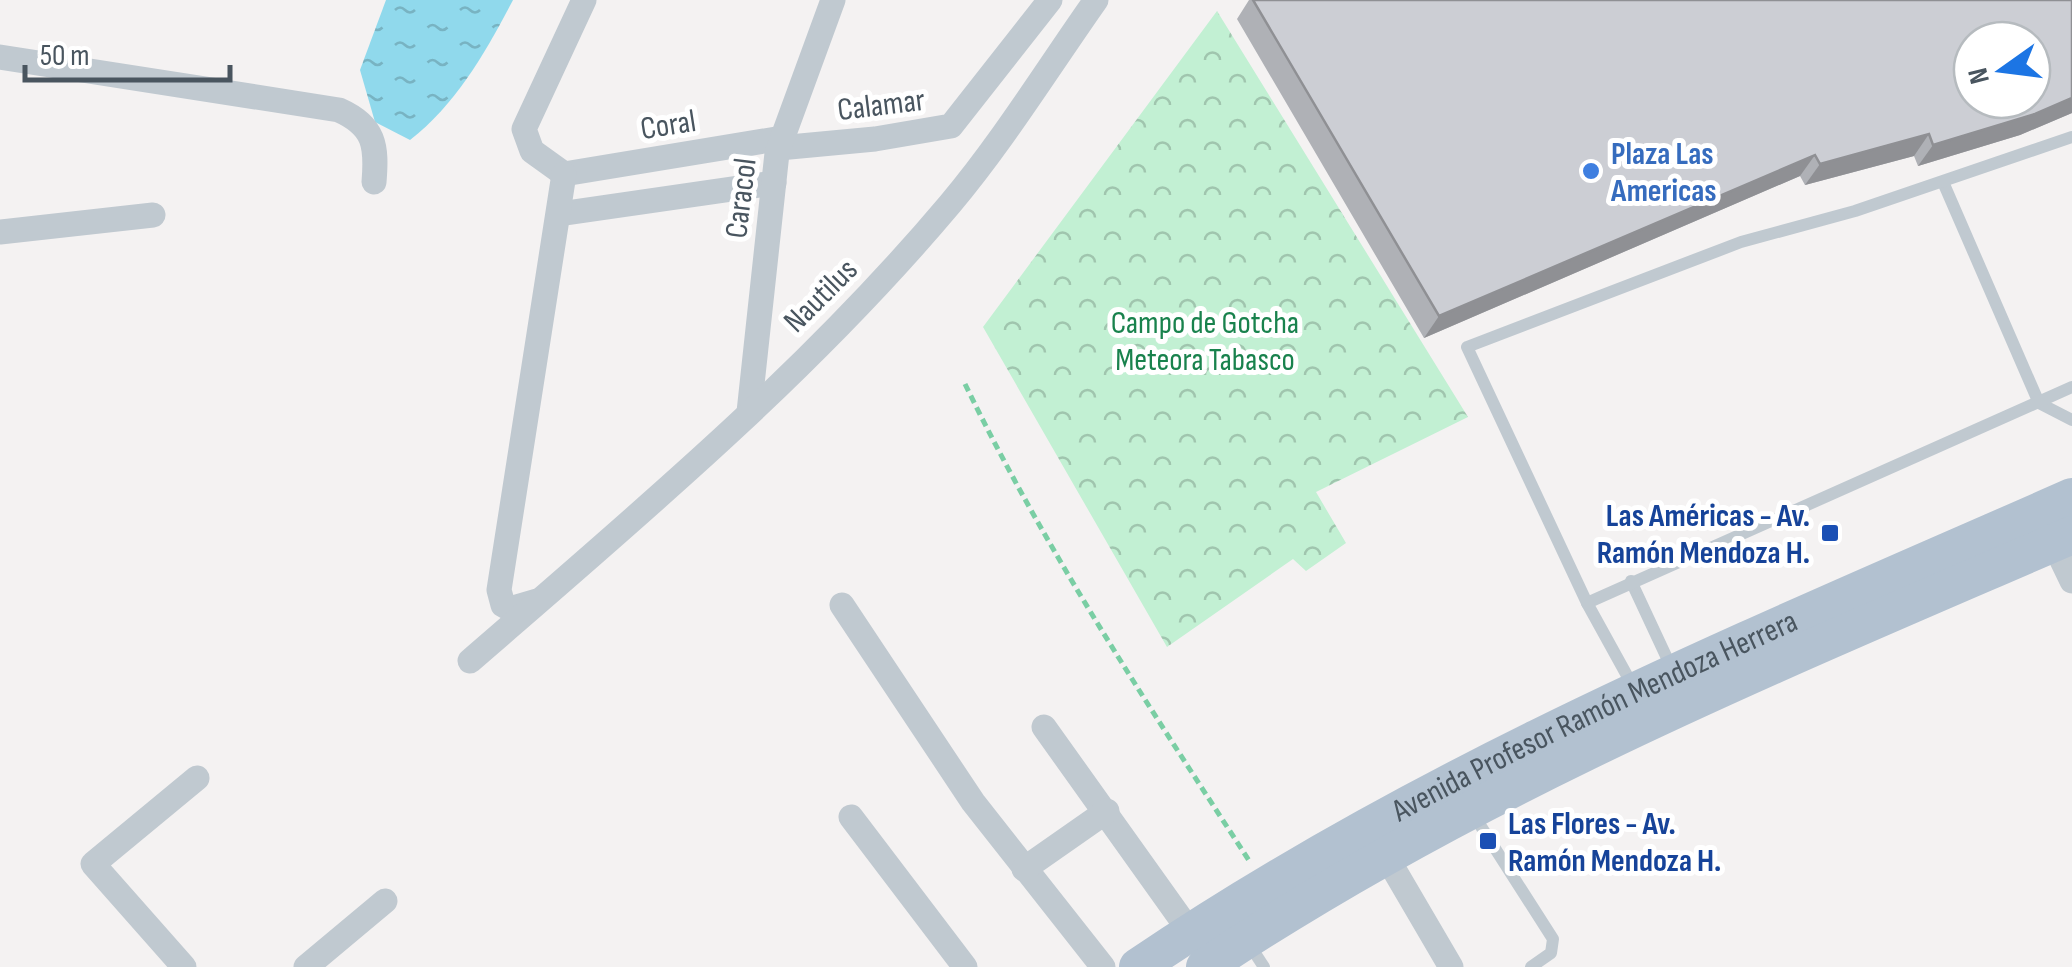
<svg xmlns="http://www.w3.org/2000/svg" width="2072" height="967" viewBox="0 0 2072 967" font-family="'Sofia Sans Condensed',sans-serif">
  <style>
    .forest { fill: url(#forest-crowns) }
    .water { fill: url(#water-ripples) }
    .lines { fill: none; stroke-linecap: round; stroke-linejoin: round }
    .path { stroke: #7acea4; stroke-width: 5; stroke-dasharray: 8 5; stroke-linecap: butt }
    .service { stroke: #c0c9d0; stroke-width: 12 }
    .minor { stroke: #c0c9d0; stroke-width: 25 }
    .primary { stroke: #b2c1d0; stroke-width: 38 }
    .wall { fill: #afb1b6 }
    .shaded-wall { fill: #8f9094 }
    .building { fill: #ccced4; stroke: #8f9094; stroke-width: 2.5; fill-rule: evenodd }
    .shop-dot { fill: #3f7fe0; stroke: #fff; stroke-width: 4 }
    .transit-dot { fill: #1a4fb4; stroke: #fff; stroke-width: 4 }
    .labels { text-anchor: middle; stroke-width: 10; stroke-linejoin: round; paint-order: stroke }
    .street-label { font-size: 32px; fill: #49555f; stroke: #fff }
    .shop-label { font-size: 32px; font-weight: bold; fill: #366cbe; stroke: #fff; text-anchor: start }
    .park-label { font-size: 32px; fill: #19824d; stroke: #fff }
    .transit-label { font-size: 32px; font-weight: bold; fill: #164399; stroke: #fff; text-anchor: end }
  </style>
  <defs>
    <pattern id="forest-crowns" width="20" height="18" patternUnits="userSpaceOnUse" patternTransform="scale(2.5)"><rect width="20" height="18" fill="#c2f0d3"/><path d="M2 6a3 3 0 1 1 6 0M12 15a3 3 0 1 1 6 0" fill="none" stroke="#a0c5ae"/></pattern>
    <pattern id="water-ripples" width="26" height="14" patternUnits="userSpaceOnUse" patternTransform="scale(2.5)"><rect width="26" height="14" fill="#90d9ec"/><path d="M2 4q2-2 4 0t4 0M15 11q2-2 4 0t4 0" fill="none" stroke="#78b3c2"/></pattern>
  </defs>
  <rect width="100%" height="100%" fill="#f4f2f2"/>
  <path class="forest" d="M1217,11L1468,417L1316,492L1346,543L1306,571L1293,559L1167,647L983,327Z"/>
  <path class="water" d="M386,0H513C485,53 457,103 410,140L375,122L360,70Z"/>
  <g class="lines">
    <path class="path" d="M965,384C1047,553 1148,705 1250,862"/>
    <g class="service">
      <path d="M1943,182L2039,403L2072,420"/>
      <path d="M1631,581L1673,671"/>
      <path d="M1587,603L2072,387"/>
      <path d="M1635,690L1587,603L1467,347L1741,242L1855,211L2072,137"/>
      <path d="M1473,814L1553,939L1551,953L1531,967"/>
      <path d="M1249,944L1264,967"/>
    </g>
    <g class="minor">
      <path d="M0,57L339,110C375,126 377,146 374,182"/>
      <path d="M779,148L875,139L951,126L1050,0"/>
      <path d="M564,174L782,138"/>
      <path d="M564,174L532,151L524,129L584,0"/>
      <path d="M559,214L774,183"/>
      <path d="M0,232L153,215"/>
      <path d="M749,412L777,153L833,0"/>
      <path d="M2047,529L2072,581"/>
      <path d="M537,601L510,609L503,605L499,590L564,174"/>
      <path d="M842,605L973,802L1103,967"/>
      <path d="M470,661C636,517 808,373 950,204C1003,141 1048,68 1096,0"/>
      <path d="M1044,727L1191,933"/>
      <path d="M851,817L965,967"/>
      <path d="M1379,844L1451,967"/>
      <path d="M1024,869L1107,811"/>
      <path d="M184,967L93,864L197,778"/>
      <path d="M306,967L385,901"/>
    </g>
    <g class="primary">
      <path id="s1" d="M1138,967C1428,770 1752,638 2072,497"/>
      <path d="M1205,967C1473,787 1777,663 2072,535"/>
    </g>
  </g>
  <path class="wall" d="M1249,0H2072V113L2020,135L1918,166L1914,156L1805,185L1800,176L1424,338L1237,19Z"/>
  <g class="shaded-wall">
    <path d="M2072,98V113L2020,135L1918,166L1933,145Z"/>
    <path d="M1929,134L1914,156L1805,185L1820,164Z"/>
    <path d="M1815,155L1800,176L1424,338L1439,316Z"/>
  </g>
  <path class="building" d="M1253,0H2072V98L2035,114L1933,145L1929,134L1820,164L1815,155L1439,316ZM1972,40H2032V100H1972Z"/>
  <circle class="shop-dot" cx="1591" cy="171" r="10"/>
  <g class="transit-dot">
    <rect x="1820" y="523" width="20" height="20" rx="5"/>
    <rect x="1478" y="831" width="20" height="20" rx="5"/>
  </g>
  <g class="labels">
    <g class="street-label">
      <text transform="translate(881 104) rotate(-7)" y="11">Calamar</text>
      <text transform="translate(668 124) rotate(-9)" y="11">Coral</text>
      <text transform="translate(740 198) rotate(-83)" y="11">Caracol</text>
      <text transform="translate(820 295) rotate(-45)" y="11">Nautilus</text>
      <text dy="11" stroke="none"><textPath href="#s1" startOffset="522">Avenida Profesor Ramón Mendoza Herrera</textPath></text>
    </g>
    <g class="shop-label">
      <text x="1611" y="164">Plaza Las<tspan x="1611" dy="37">Americas</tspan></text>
    </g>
    <g class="park-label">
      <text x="1205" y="333">Campo de Gotcha<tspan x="1205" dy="37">Meteora Tabasco</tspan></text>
    </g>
    <g class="transit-label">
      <text x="1810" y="526">Las Américas - Av.<tspan x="1810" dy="37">Ramón Mendoza H.</tspan></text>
      <text x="1508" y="834" text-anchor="start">Las Flores - Av.<tspan x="1508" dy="37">Ramón Mendoza H.</tspan></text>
    </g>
  </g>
  <g transform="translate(2002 70) rotate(256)"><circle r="48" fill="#ffffff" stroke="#b6bbbf" stroke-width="2.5"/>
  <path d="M0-8L18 38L0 25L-18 38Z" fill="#1c75e4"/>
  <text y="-15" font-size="28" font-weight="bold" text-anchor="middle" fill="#49555f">N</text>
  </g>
  <path d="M25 65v15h205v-15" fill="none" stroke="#49555f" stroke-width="5"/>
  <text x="40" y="65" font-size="30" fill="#49555f" stroke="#ffffff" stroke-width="8" paint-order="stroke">50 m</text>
</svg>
